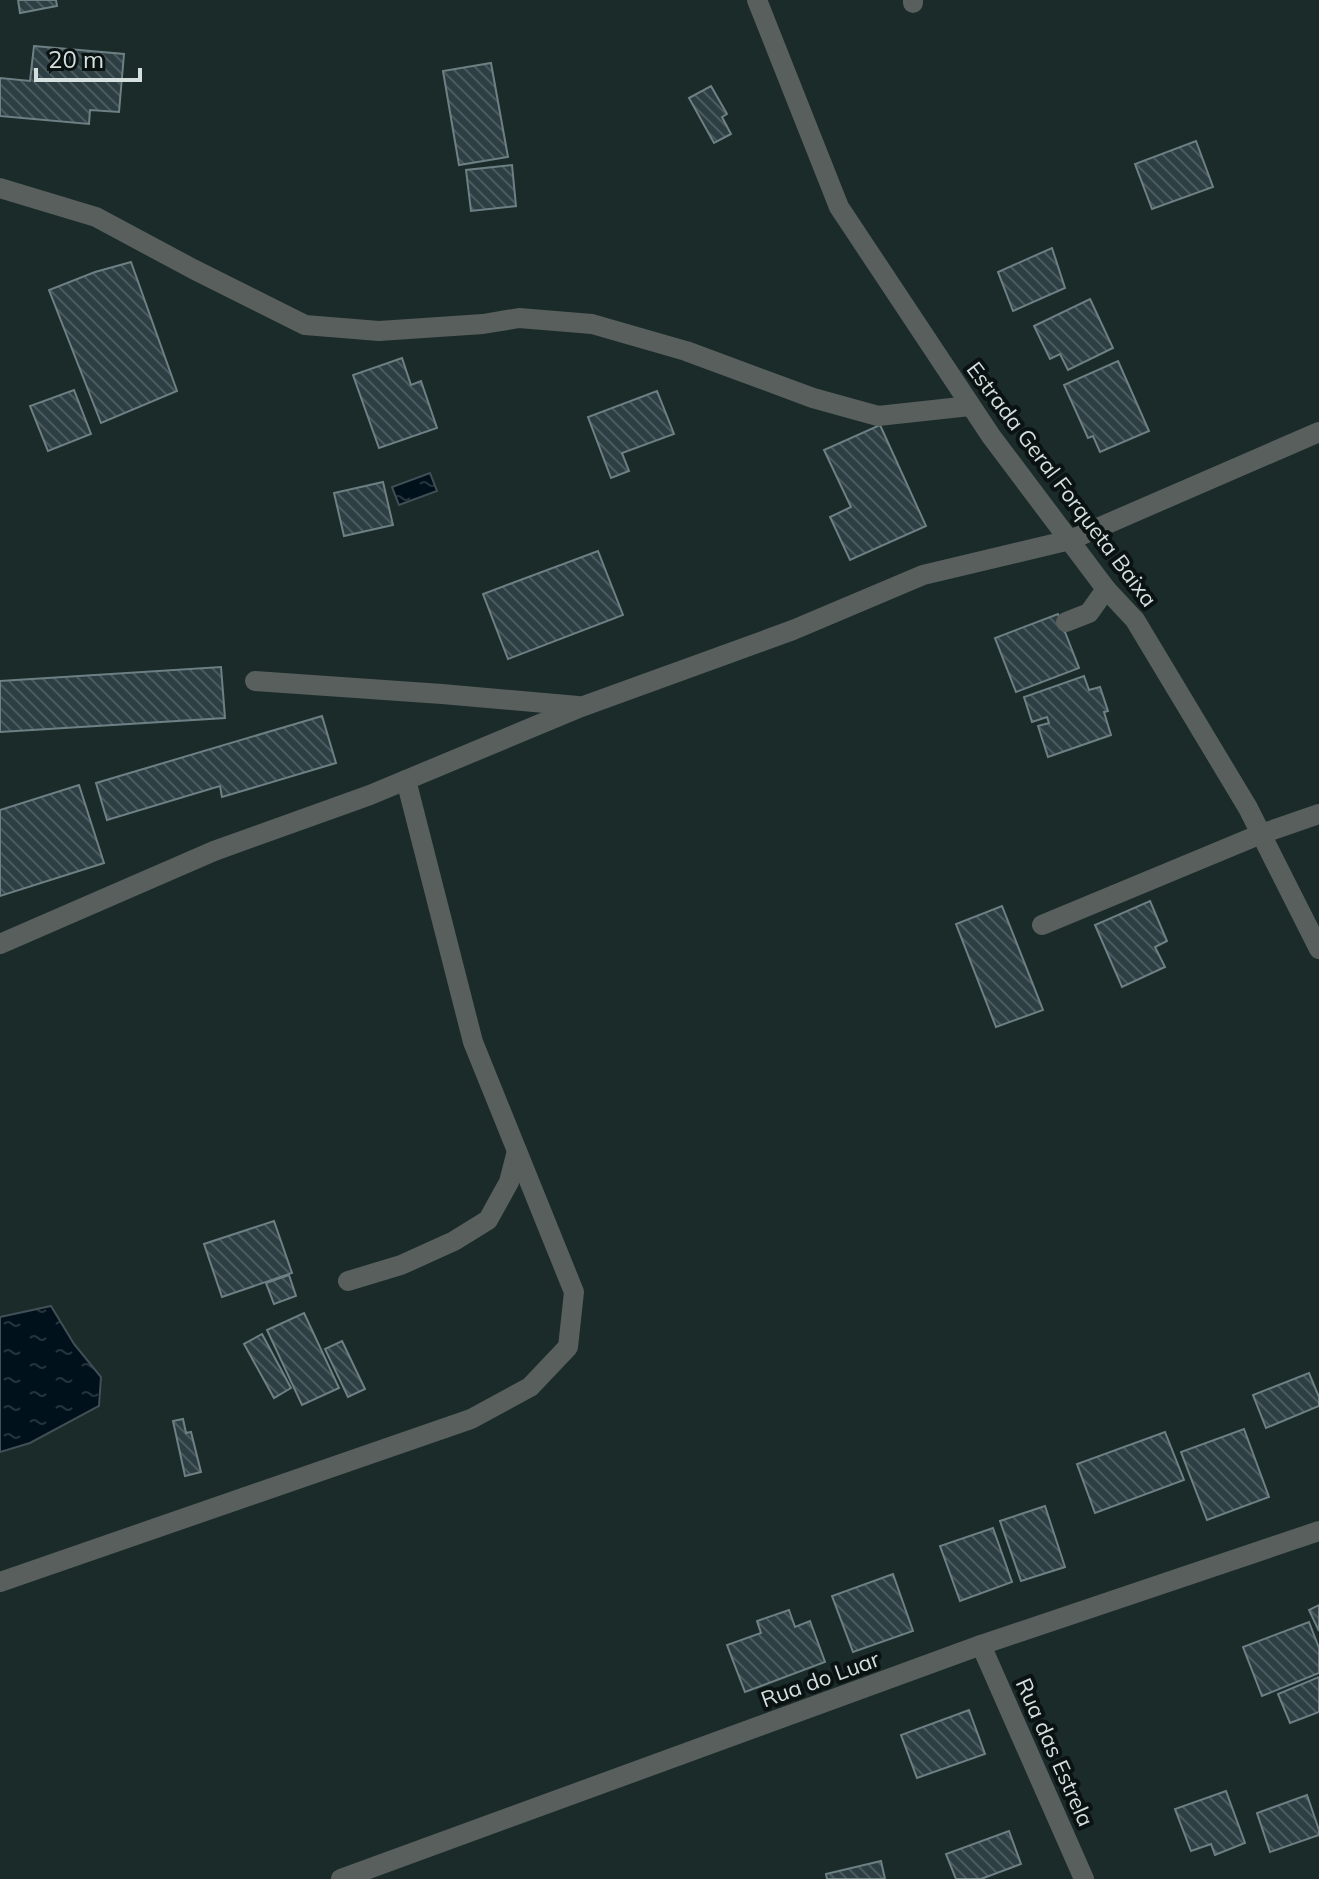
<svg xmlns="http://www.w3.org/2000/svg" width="1319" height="1879" viewBox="0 0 1319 1879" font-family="Mulish,sans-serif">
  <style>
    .water { fill: url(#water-ripples); stroke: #414f56; stroke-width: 2 }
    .building { fill: url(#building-back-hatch); stroke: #6d8084; stroke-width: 2 }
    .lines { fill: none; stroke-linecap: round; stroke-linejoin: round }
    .minor { stroke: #585f5c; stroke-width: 20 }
    .labels { text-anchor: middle; stroke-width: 8; stroke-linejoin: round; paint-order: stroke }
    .street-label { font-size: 22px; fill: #d5dfde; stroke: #0b1212 }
  </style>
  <defs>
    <pattern id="water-ripples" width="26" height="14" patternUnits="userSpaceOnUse" patternTransform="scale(2)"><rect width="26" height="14" fill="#01111b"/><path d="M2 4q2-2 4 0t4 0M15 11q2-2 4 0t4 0" fill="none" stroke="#25333c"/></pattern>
    <pattern id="building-back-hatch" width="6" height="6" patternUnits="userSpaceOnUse" patternTransform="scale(2)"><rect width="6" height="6" fill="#2e3f43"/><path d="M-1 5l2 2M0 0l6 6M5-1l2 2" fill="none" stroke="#4b5a5e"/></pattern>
  </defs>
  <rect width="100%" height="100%" fill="#1a2b2a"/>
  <g class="water">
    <path d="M430,473L437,491L399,505L392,487Z"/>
    <path d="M51,1306L74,1344L101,1377L99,1406L30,1443L0,1452V1317Z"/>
  </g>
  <g class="building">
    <path d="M18,0H56L57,6L20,13Z"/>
    <path d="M34,46L124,54L119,112L90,110L89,124L0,116V78L30,81Z"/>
    <path d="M491,63L508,157L459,165L443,71Z"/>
    <path d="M711,86L727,114L722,117L731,134L714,143L689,98Z"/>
    <path d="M1196,141L1213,187L1152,209L1135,164Z"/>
    <path d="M512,165L516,206L471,211L466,170Z"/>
    <path d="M1052,248L1065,288L1013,311L998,272Z"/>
    <path d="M131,262L177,391L101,423L49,290L95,272Z"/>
    <path d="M1090,299L1113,348L1068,370L1060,354L1050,359L1034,326Z"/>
    <path d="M402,358L411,385L421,381L437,428L379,448L353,375Z"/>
    <path d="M1118,361L1149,431L1100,452L1093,436L1088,438L1064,385Z"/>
    <path d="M74,390L91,434L48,451L30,406Z"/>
    <path d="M657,391L674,434L622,453L629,471L611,478L588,417Z"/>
    <path d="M880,425L926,526L850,560L830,517L851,507L824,450Z"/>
    <path d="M383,482L393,525L344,536L334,493Z"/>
    <path d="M598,551L623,615L508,659L483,594Z"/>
    <path d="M1058,614L1079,668L1016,692L995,638Z"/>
    <path d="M221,667L225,718L0,732V681Z"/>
    <path d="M1084,676L1089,690L1100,687L1108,711L1104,712L1111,735L1048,757L1038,726L1049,723L1047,717L1032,722L1024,697Z"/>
    <path d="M322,716L336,763L222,797L220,786L107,820L96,783Z"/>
    <path d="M79,785L104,863L0,896V810Z"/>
    <path d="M1150,901L1167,941L1155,947L1165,967L1122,987L1095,925Z"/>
    <path d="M1002,906L1043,1010L996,1027L956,924Z"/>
    <path d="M274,1221L292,1273L222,1297L204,1244Z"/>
    <path d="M289,1275L296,1296L274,1304L266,1283Z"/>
    <path d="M304,1313L339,1388L302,1405L267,1330Z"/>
    <path d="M262,1334L291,1388L274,1398L244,1344Z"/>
    <path d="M342,1341L365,1389L348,1397L325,1349Z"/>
    <path d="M1309,1373L1319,1397V1406L1266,1428L1253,1395Z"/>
    <path d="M183,1419L186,1433L191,1432L201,1472L185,1476L173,1421Z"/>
    <path d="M1244,1429L1269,1497L1207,1520L1181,1452Z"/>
    <path d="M1165,1432L1184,1480L1095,1513L1077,1464Z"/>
    <path d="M1045,1506L1065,1567L1021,1581L1000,1521Z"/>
    <path d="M993,1528L1012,1582L960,1601L940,1546Z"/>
    <path d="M893,1574L913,1631L853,1652L832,1596Z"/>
    <path d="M1319,1605V1631L1309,1610Z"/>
    <path d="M789,1610L795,1627L810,1621L825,1662L745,1692L727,1645L761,1633L757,1621Z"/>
    <path d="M1309,1622L1319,1648V1673L1262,1696L1243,1647Z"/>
    <path d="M1319,1677V1712L1290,1723L1278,1694Z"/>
    <path d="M969,1710L985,1754L917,1778L901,1735Z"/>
    <path d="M1226,1791L1245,1843L1215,1855L1211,1844L1191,1851L1175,1809Z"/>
    <path d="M1307,1795L1319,1830V1835L1270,1852L1257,1813Z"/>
    <path d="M1009,1831L1021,1864L981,1879H956L946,1854Z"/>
    <path d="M881,1861L885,1879H827L826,1874Z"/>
  </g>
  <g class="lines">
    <g class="minor">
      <path d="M757,0L839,207L991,436L1106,589L1135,620L1248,808L1319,949"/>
      <path d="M913,0V3"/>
      <path d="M0,188L96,217L193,269L305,325L379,331L483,324L519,318L592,324L686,351L813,398L878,416L970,406"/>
      <path d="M1066,622L1089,613L1106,589"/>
      <path d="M255,681L442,694L578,706"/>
      <path d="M1042,925L1261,834L1319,814"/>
      <path d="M0,944L214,851L370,795L581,707L793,630L923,575L1070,540L1319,432"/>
      <path d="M348,1281L401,1265L454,1241L488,1220L509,1182L517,1151"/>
      <path d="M0,1582L471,1419L530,1387L568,1347L574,1292L473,1042L406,780"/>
      <path d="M981,1645L1084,1879"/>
      <path d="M341,1879L981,1645L1319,1531"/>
    </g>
  </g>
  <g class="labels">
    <g class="street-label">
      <text transform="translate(1062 484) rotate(53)" y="8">Estrada Geral Forqueta Baixa</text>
      <text transform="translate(820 1679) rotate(-20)" y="8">Rua do Luar</text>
      <text transform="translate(1055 1752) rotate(66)" y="8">Rua das Estrela</text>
    </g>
  </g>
  <path d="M36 68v12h104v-12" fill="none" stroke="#d5dfde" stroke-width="4"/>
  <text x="48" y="68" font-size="24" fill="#d5dfde" stroke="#0b1212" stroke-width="6" paint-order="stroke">20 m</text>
</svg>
